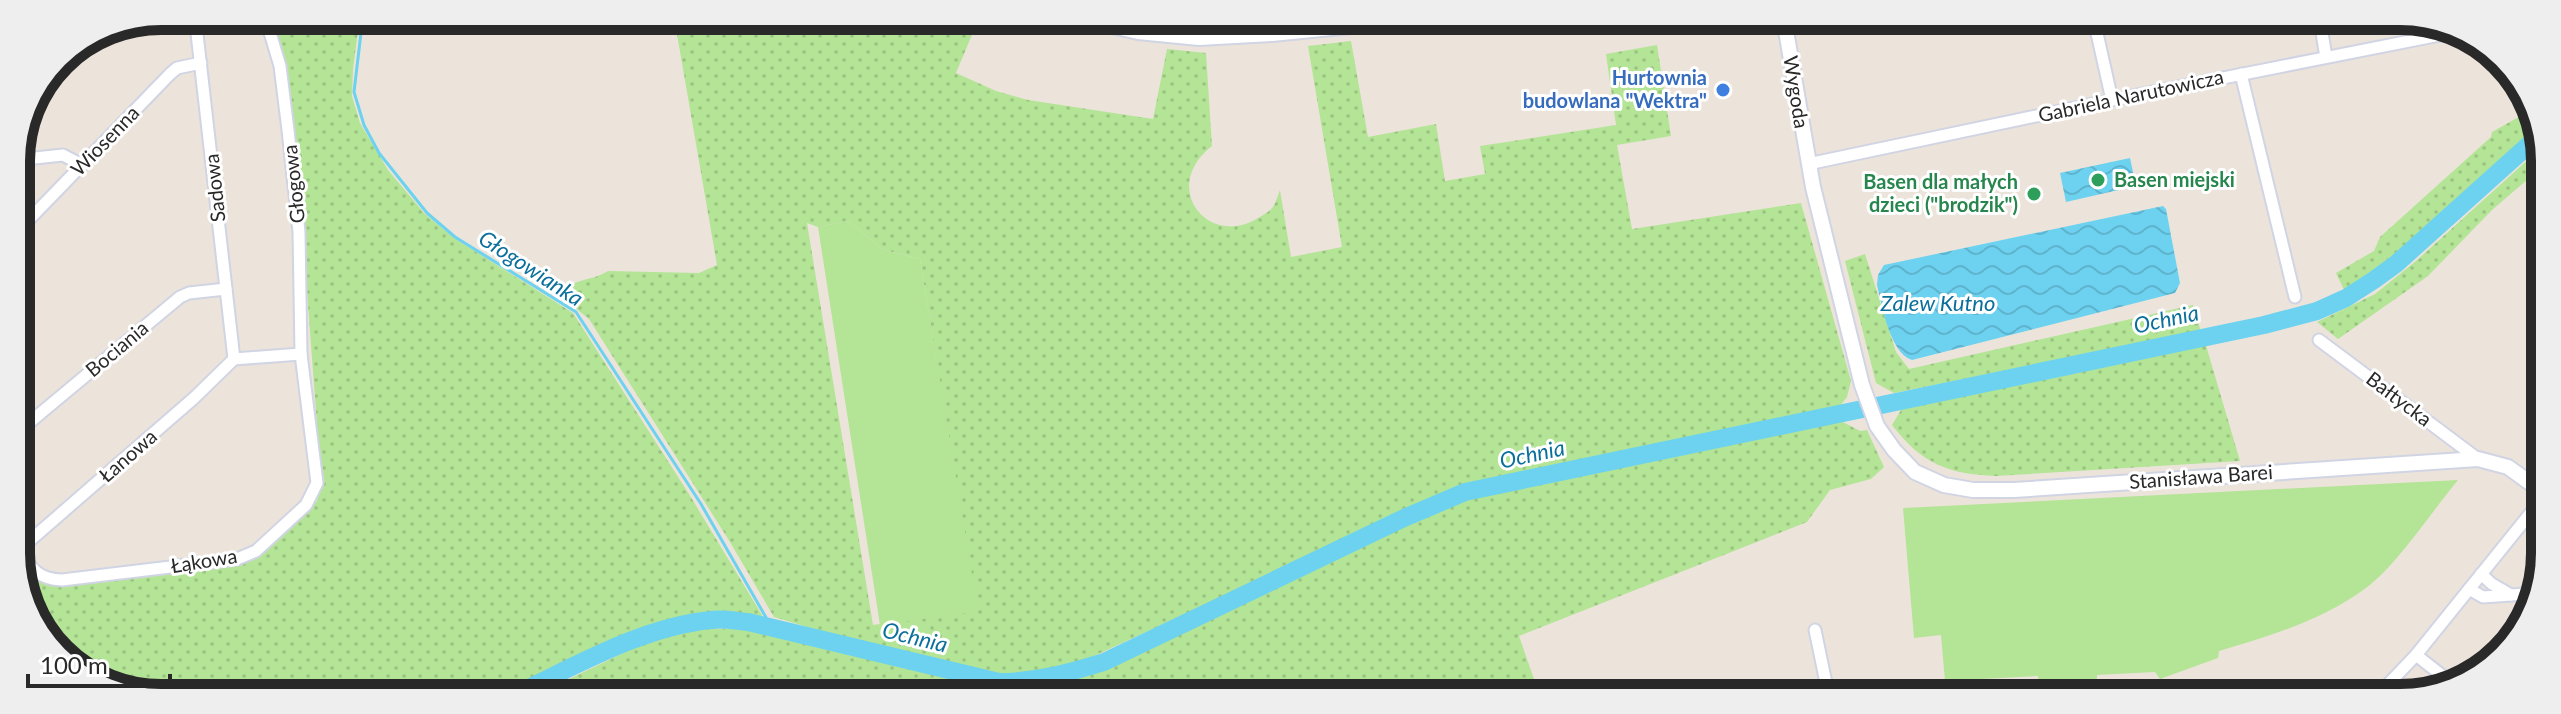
<svg xmlns="http://www.w3.org/2000/svg" width="2561" height="714" viewBox="0 0 2561 714" font-family="Lato,sans-serif">
  <style>
    .grass { fill: url(#grass-dots); fill-rule: evenodd }
    .park { fill: #b4e496 }
    .water { fill: url(#water-waves) }
    .lines { fill: none; stroke-linecap: round; stroke-linejoin: round }
    .stream { stroke: #6cd2f0; stroke-width: 3 }
    .river { stroke: #6cd2f0; stroke-width: 18 }
    .street-casing { stroke: #d0d4e3; stroke-width: 15 }
    .secondary-casing { stroke: #d0d4e3; stroke-width: 18 }
    .street { stroke: #fff; stroke-width: 11 }
    .secondary { stroke: #fff; stroke-width: 14 }
    .shop-dot { fill: #3f7fe0; stroke: #fff; stroke-width: 3 }
    .leisure-dot { fill: #2e9e5b; stroke: #fff; stroke-width: 3 }
    .labels { text-anchor: middle; stroke-width: 6; stroke-linejoin: round; paint-order: stroke }
    .shop-label { font-size: 20px; font-weight: bold; fill: #366cbe; stroke: #fff; text-anchor: end }
    .street-label { font-size: 20px; fill: #292929; stroke: #fff }
    .leisure-label { font-size: 20px; font-weight: bold; fill: #27864d; stroke: #fff; text-anchor: start }
    .water-label { font-size: 22px; font-style: italic; fill: #0b6f9c; stroke: #fff }
    .rim { fill: none; stroke: #292929; stroke-width: 10 }
  </style>
  <defs>
    <pattern id="grass-dots" width="8" height="8" patternUnits="userSpaceOnUse" patternTransform="scale(2)"><rect width="8" height="8" fill="#b4e496"/><path d="M2 2h.1M6 6h.1" fill="none" stroke="#9bc481" stroke-width="1.8" stroke-linecap="round"/></pattern>
    <pattern id="water-waves" width="16" height="10" patternUnits="userSpaceOnUse" patternTransform="scale(2)"><rect width="16" height="10" fill="#6cd2f0"/><path d="M0 5q4-4 8 0t8 0" fill="none" stroke="#5eb4ce"/></pattern>
  </defs>
  <rect width="100%" height="100%" fill="#ece4db"/>
  <g class="grass">
    <path d="M271,16H360L353,69L352,96L360,123L388,170L425,214L454,238L573,313L689,494L762,615L761,618L712,615L674,620L651,627L503,694L124,693L52,649L19,581V567L36,580L48,584L147,574L258,553L317,501L321,478L302,225L280,46Z"/>
    <path d="M674,17L979,18L956,73L996,91L1028,100L1153,119L1167,49L1206,53L1212,146C1159,187 1208,249 1258,218C1263,215 1270,211 1273,207C1276,202 1278,195 1280,190L1291,257L1342,247L1308,46L1351,41L1368,137L1436,124L1445,181L1485,174L1480,146L1616,125L1606,54L1657,45L1671,136L1617,145L1632,229L1801,203L1851,381L1847,397L1840,406L1451,491L1066,669L1011,676L990,673L931,658L893,653L774,617L730,542L589,319L559,295C576,276 588,283 608,271L699,273L717,265ZM848,221L884,250L920,259L977,611L873,625L807,223L818,227Z"/>
    <path d="M2524,114L2526,119L2533,114L2540,129L2409,248L2367,280L2345,292L2336,273L2374,251L2380,237L2491,137L2492,132Z"/>
    <path d="M2542,147V167L2492,210L2428,276L2338,339L2317,322L2375,294L2416,261Z"/>
    <path d="M1865,254L1896,352L1909,369L2193,305L2201,332L1894,393L1876,383L1845,261Z"/>
    <path d="M2205,342L2240,461L1996,476C1948,474 1922,464 1892,425L1901,410L1915,404Z"/>
    <path d="M1843,422L1860,431L1867,430L1884,467L1871,479L1830,490L1807,522L1519,636L1535,682L1462,696L538,694L646,642L699,628L744,629L982,683L1024,688L1071,679L1111,664L1366,542L1464,499L1811,426Z"/>
  </g>
  <g class="park">
    <path d="M848,221L884,250L920,259L978,611L880,625L818,227Z"/>
    <path d="M2458,480C2433,510 2396,566 2366,588C2323,620 2270,636 2219,651L2218,658L2160,679L2155,672L2097,675L2096,696L2039,697L2038,676L1945,681L1941,635L1914,638L1903,508Z"/>
  </g>
  <g class="water">
    <path d="M2130,158L2136,186L2066,202L2060,173Z"/>
    <path d="M2163,206L2166,209L2180,283L2175,293L1912,360C1890,353 1882,306 1877,285L1878,275L1884,265Z"/>
  </g>
  <g class="lines">
    <path class="stream" d="M363,16L354,92L364,125L379,153L427,213L455,237L576,312L701,504L772,628"/>
    <path class="river" d="M516,694C578,665 642,627 711,620C723,618 736,621 748,622L999,682C1036,682 1068,673 1104,662L1404,518L1465,492L2264,325L2317,311L2346,298L2374,280L2396,264L2542,133"/>
    <g class="street-casing">
      <g id="street">
        <path d="M195,16L234,359"/>
        <path d="M265,16L280,66L288,130L299,232L301,354"/>
        <path d="M2094,20L2112,100"/>
        <path d="M2320,21L2326,57"/>
        <path d="M2241,74L2295,297"/>
        <path d="M16,160L63,155L82,165"/>
        <path d="M1808,164L2112,100L2455,32"/>
        <path d="M17,232L170,74L177,68L201,63"/>
        <path d="M2319,340L2478,459"/>
        <path d="M18,432L180,297L189,293L226,289"/>
        <path d="M19,550L194,398L234,359"/>
        <path d="M19,551C32,569 38,579 62,580L237,559L256,551L306,505L317,483L301,354L234,359"/>
        <path d="M2469,589L2483,597L2511,595L2492,584L2481,574"/>
        <path d="M2511,595L2538,593"/>
        <path d="M1815,630L1829,697"/>
        <path d="M2416,655L2449,681"/>
        <path d="M2375,698L2416,655L2541,500"/>
      </g>
    </g>
    <g class="secondary-casing">
      <g id="secondary">
        <path d="M1078,18L1138,32L1199,38L1272,34L1421,19"/>
        <path d="M1784,19L1813,187L1862,385L1877,426L1894,450L1915,472L1944,485L1973,490H2014L2478,459L2508,467L2541,491"/>
      </g>
    </g>
    <use href="#street" class="street"/>
    <use href="#secondary" class="secondary"/>
  </g>
  <circle class="shop-dot" cx="1723" cy="90" r="8"/>
  <g class="leisure-dot">
    <circle cx="2098" cy="180" r="8"/>
    <circle cx="2034" cy="194" r="8"/>
  </g>
  <g class="labels">
    <g class="shop-label">
      <text x="1707" y="85">Hurtownia<tspan x="1707" dy="23">budowlana "Wektra"</tspan></text>
    </g>
    <g class="street-label">
      <text transform="translate(1796 92) rotate(81)" y="7">Wygoda</text>
      <text transform="translate(2131 96) rotate(-12)" y="7">Gabriela Narutowicza</text>
      <text transform="translate(105 141) rotate(-46)" y="7">Wiosenna</text>
      <text transform="translate(294 184) rotate(-96)" y="7">Głogowa</text>
      <text transform="translate(215 188) rotate(-96)" y="7">Sadowa</text>
      <text transform="translate(117 349) rotate(-40)" y="7">Bociania</text>
      <text transform="translate(2399 399) rotate(37)" y="7">Bałtycka</text>
      <text transform="translate(128 456) rotate(-41)" y="7">Łanowa</text>
      <text transform="translate(2201 477) rotate(-4)" y="7">Stanisława Barei</text>
      <text transform="translate(204 561) rotate(-9)" y="7">Łąkowa</text>
    </g>
    <g class="leisure-label">
      <text x="2114" y="187">Basen miejski</text>
      <text x="2018" y="189" text-anchor="end">Basen dla małych<tspan x="2018" dy="23">dzieci ("brodzik")</tspan></text>
    </g>
    <g class="water-label">
      <text transform="translate(531 268) rotate(33)" y="8">Głogowianka</text>
      <text x="1938" y="311">Zalew Kutno</text>
      <text transform="translate(2166 319) rotate(-12)" y="8">Ochnia</text>
      <text transform="translate(1532 454) rotate(-12)" y="8">Ochnia</text>
      <text transform="translate(915 637) rotate(14)" y="8">Ochnia</text>
    </g>
  </g>
  <path d="M0 0H2561V714H0ZM161 30H2400A131 131 0 0 1 2531 161V553A131 131 0 0 1 2400 684H161A131 131 0 0 1 30 553V161A131 131 0 0 1 161 30Z" fill="#eee" fill-rule="evenodd"/>
  <path class="rim" d="M161 30H2400A131 131 0 0 1 2531 161V553A131 131 0 0 1 2400 684H161A131 131 0 0 1 30 553V161A131 131 0 0 1 161 30Z"/>
  <path d="M28 674v12h142v-12" fill="none" stroke="#292929" stroke-width="4"/>
  <text x="40" y="674" font-size="24" fill="#292929" stroke="#ffffff" stroke-width="6" paint-order="stroke">100 m</text>
</svg>
